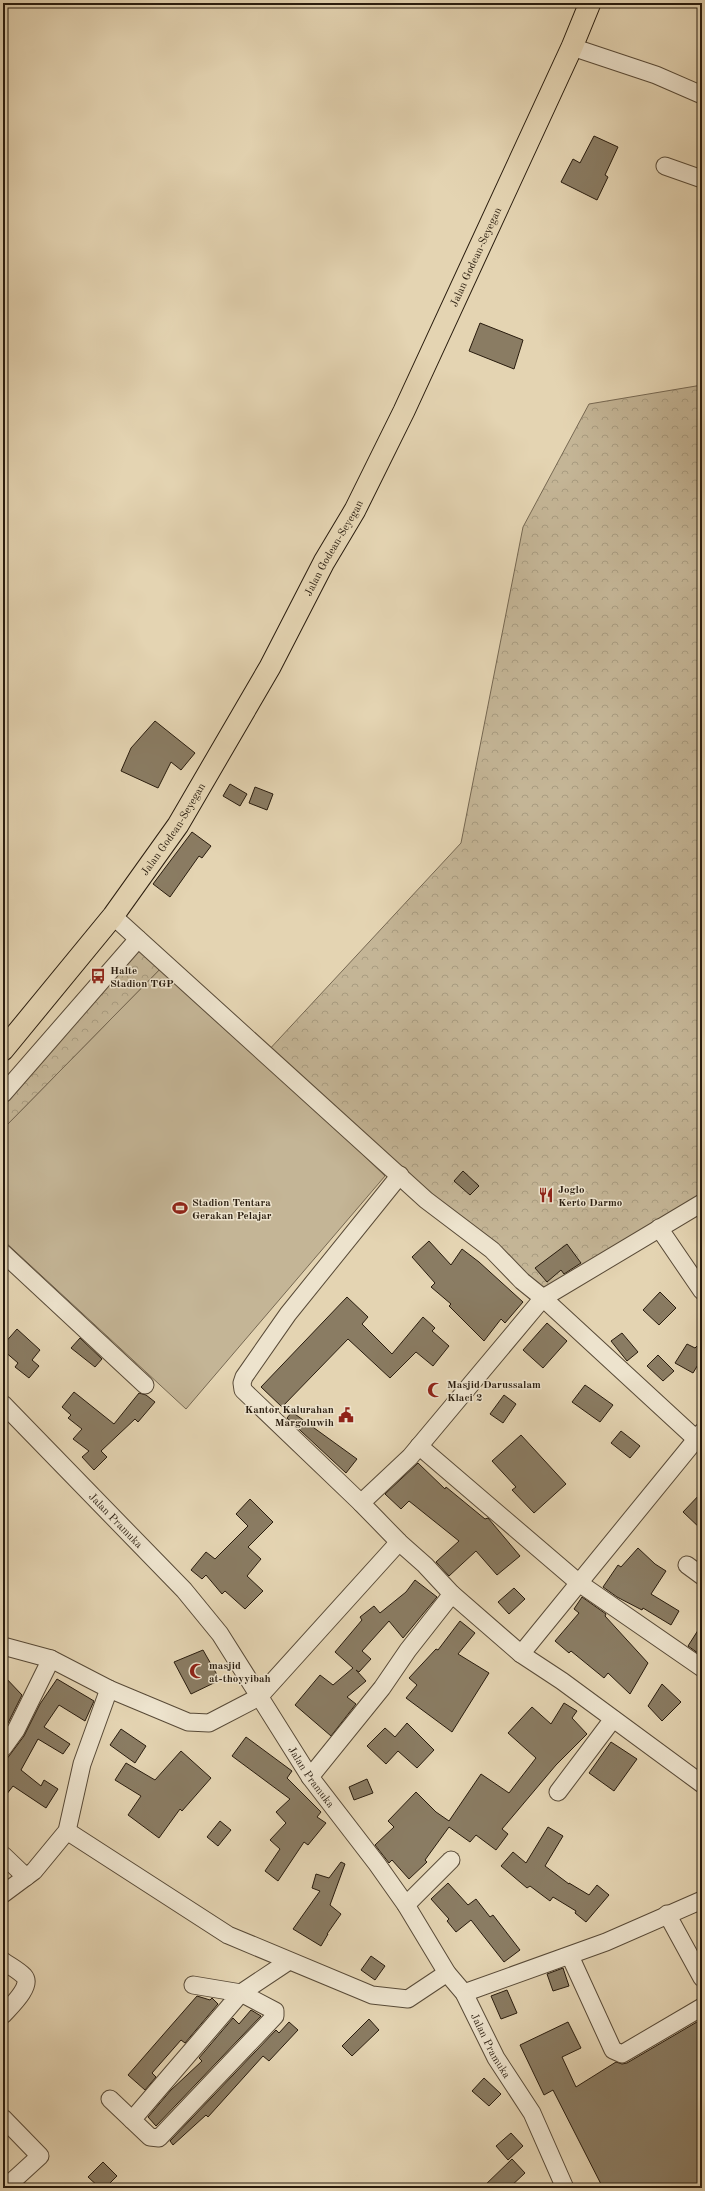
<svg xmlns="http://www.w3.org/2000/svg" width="705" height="2191" viewBox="0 0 705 2191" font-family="'Old Standard TT',serif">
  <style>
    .grass { fill: #c4b596; stroke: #766852 }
    .park { fill: url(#park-crowns); stroke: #766852 }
    .building { fill: #8a7c63; stroke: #291c0e }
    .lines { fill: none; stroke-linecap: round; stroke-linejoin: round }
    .minor-casing { stroke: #584a37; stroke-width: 19 }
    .major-casing { stroke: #291c0e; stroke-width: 23 }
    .minor { stroke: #ede3cd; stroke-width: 17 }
    .major { stroke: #e4d4b2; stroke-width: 21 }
    .labels { text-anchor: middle; stroke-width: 3; stroke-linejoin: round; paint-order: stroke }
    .street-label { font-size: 11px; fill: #291c0e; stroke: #ede3cd }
    .poi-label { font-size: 11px; font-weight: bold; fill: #291c0e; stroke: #ede3cd; text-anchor: start }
  </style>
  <defs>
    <pattern id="park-crowns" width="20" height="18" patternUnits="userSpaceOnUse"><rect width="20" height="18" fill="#c4b596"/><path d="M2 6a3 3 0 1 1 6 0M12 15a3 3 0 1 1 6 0" fill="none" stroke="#a89b80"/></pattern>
  </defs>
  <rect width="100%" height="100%" fill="#e4d4b2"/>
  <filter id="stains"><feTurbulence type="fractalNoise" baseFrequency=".005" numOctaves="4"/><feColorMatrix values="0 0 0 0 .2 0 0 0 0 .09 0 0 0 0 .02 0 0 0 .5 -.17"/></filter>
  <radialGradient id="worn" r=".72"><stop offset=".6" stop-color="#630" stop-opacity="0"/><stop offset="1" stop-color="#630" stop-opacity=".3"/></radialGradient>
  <path class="grass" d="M165,964L385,1176L186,1409L3,1240V1129Z"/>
  <g class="park">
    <path d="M702,385V1205L543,1298L266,1053L461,843L523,527L589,404Z"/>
    <path d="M138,939L165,964L3,1129V1094Z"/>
  </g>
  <g class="building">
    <path d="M594,136L618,147L605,175L608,177L597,200L561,182L573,159L580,163Z"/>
    <path d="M480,323L523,340L514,369L469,351Z"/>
    <path d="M155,721L195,753L181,770L171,762L158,788L121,771L131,748Z"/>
    <path d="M230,784L247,794L240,806L223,796Z"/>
    <path d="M255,787L273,794L267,810L249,803Z"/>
    <path d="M192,832L211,846L202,858L199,856L170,897L153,884Z"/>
    <path d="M463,1171L479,1186L470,1195L454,1181Z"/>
    <path d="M429,1241L451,1265L462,1249L479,1262L523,1302L505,1323L501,1319L484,1341L449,1306L451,1304L431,1287L435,1283L412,1257Z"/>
    <path d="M567,1244L581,1263L564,1274L561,1270L547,1282L535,1268Z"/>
    <path d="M660,1292L676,1308L659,1325L643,1310Z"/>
    <path d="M347,1297L368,1317L362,1324L392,1354L423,1317L435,1328L432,1331L449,1346L433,1366L416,1352L390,1378L348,1339L282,1407L261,1387Z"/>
    <path d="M547,1323L567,1341L543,1368L523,1350Z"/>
    <path d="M17,1329L40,1350L32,1360L39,1366L29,1378L15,1367L18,1363L3,1350V1345Z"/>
    <path d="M622,1333L638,1352L627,1361L611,1341Z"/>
    <path d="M80,1338L102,1359L95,1367L71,1348Z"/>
    <path d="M702,1341V1358L693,1373L675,1363L687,1344L695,1348Z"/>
    <path d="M658,1355L674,1371L663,1381L647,1366Z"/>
    <path d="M585,1385L613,1405L600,1422L572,1402Z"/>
    <path d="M74,1392L114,1424L139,1393L146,1395L155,1402L138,1422L135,1419L101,1451L107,1457L94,1470L82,1457L89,1451L73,1439L82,1429L68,1418L71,1415L62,1407Z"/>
    <path d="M504,1395L516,1404L503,1423L490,1414Z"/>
    <path d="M292,1412L357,1459L346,1473L287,1418Z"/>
    <path d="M621,1431L640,1446L630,1458L611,1443Z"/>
    <path d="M521,1435L566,1484L534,1513L512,1490L516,1487L492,1461Z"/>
    <path d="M418,1463L445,1489L446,1487L485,1519L488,1518L520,1556L497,1575L476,1551L449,1576L436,1562L459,1541L409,1501L401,1509L385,1494Z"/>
    <path d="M702,1492V1530L683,1512Z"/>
    <path d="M250,1499L273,1522L248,1547L261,1559L247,1576L263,1591L245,1609L225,1591L222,1594L206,1575L202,1579L191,1570L206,1552L215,1559L248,1526L236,1514Z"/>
    <path d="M638,1548L655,1564L666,1571L651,1594L679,1611L671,1625L643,1608L642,1610L617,1597L603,1587L618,1565L621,1567Z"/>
    <path d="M415,1580L437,1597L403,1638L389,1621L362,1651L371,1659L359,1672L356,1670L366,1681L347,1697L356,1704L331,1736L295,1705L320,1675L333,1685L353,1668L335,1652L362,1620L360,1617L374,1606L380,1613L406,1592Z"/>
    <path d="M514,1588L525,1599L509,1614L498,1602Z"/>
    <path d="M582,1597L606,1614L605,1616L648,1663L630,1694L608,1673L604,1678L571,1651L569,1653L555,1641L579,1613L574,1609Z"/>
    <path d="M460,1621L475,1633L458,1654L489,1673L452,1732L406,1698L417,1685L409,1678L436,1649L438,1650Z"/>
    <path d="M702,1624V1656L688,1646Z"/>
    <path d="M203,1650L220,1680L191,1694L174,1662Z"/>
    <path d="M3,1675L22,1695L5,1729L3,1728Z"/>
    <path d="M57,1679L94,1701L85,1721L59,1705L44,1727L70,1744L63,1754L38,1739L21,1770L41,1786L44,1780L58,1789L46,1808L13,1786L3,1799V1764L24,1736L40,1704Z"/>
    <path d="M662,1684L681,1702L662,1721L648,1706Z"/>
    <path d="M564,1703L577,1711L572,1718L587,1734L556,1765L502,1829L508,1834L496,1850L476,1835L470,1842L449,1827L425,1860L427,1862L409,1879L392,1860L389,1863L375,1845L394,1827L388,1821L416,1792L436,1812L449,1821L481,1774L509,1793L536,1758L508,1733L532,1707L551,1724Z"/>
    <path d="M407,1723L434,1750L417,1768L398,1751L386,1764L367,1746L385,1728L395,1737Z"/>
    <path d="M121,1729L146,1746L135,1763L110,1745Z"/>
    <path d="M246,1737L292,1771L287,1778L321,1812L317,1817L326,1823L308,1845L304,1842L278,1881L265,1871L280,1849L270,1840L286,1823L276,1812L290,1799L232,1756Z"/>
    <path d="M611,1742L637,1759L614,1791L589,1773Z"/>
    <path d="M181,1751L211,1778L182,1811L180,1809L159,1838L128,1815L141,1796L115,1780L126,1763L155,1780Z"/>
    <path d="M367,1779L373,1793L354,1800L349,1787Z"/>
    <path d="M220,1821L231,1830L218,1846L207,1837Z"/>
    <path d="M548,1827L563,1836L545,1866L569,1884V1883L589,1895L597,1885L609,1895L586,1922L575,1913L576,1911L553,1897L550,1901L530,1886L527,1888L501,1866L513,1852L526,1863Z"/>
    <path d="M341,1862L345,1864L330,1905L341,1914L327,1934H328L321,1946L293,1929L320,1891L312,1888L316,1874L329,1878Z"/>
    <path d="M448,1883L468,1905L476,1899L490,1917L493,1915L520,1950L504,1962L471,1920L456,1932L447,1921L449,1919L431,1899Z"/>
    <path d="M371,1956L385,1966L375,1980L361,1970Z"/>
    <path d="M563,1968L569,1986L553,1991L547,1974Z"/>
    <path d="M507,1990L517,2013L501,2019L491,1996Z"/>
    <path d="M197,1996L210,2000L212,1998L218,2004L185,2043L181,2040L152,2073L156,2077L145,2090L128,2075Z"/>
    <path d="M251,2010L261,2016L156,2126L148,2117L171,2090L202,2061L199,2058L233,2018L239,2024Z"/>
    <path d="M369,2019L379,2030L352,2056L342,2046Z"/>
    <path d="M702,2019V2188H603L553,2090L544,2095L520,2045L568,2022L581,2048L562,2057L576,2087L616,2062L622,2064L627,2063Z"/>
    <path d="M289,2022L298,2030L269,2061L263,2056L208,2117L206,2115L173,2145L170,2141L276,2030L279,2033Z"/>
    <path d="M484,2078L501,2094L489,2106L472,2091Z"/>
    <path d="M511,2133L523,2146L508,2160L496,2146Z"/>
    <path d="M512,2159L525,2173L509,2188H482Z"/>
    <path d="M103,2162L117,2176L105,2188H100L88,2177Z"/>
  </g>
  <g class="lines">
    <g class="minor-casing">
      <g id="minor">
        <path d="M572,47L656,75L702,95"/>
        <path d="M665,166L702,179"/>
        <path d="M113,916L426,1200L492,1250L522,1281L543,1298L696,1439"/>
        <path d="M3,1094L138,939"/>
        <path d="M702,1203L543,1298L410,1457L361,1503L399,1542L425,1565L452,1594L521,1654L562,1681L702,1784"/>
        <path d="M659,1228L702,1291"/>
        <path d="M3,1253L145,1385"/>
        <path id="s1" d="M3,1404L184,1590L220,1634L310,1777L377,1864L406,1905L447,1973L464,1993L496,2058L532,2113L565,2188"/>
        <path d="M419,1446L579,1583L702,1668"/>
        <path d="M361,1503L243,1390L242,1383L244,1377L288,1314L400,1175"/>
        <path d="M687,1565L702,1576"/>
        <path d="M3,1646L51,1659L109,1689"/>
        <path d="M521,1654L702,1432"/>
        <path d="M3,1748L16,1730L51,1659"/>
        <path d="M310,1777L382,1688L408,1650L452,1594"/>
        <path d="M558,1792L613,1719"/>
        <path d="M67,1831L228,1935L372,1995L408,1999L447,1973"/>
        <path d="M3,1855L26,1877"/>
        <path d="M3,1894L34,1871L67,1831L82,1764L109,1689L188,1722L209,1723L259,1697L399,1542"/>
        <path d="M406,1905L451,1860"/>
        <path d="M667,1914L702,1978"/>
        <path d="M570,1956L613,2050L622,2054L702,2007"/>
        <path d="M3,1961C10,1966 18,1970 24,1976C33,1986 10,2007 3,2015"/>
        <path d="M464,1993L606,1942L702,1900"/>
        <path d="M110,2099L150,2137L159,2138L275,2016V2011L241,1993L289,1961"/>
        <path d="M3,2118L40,2156L5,2188"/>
        <path d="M132,2120L241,1993L193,1985"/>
      </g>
    </g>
    <g class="major-casing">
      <g id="major">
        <path id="s2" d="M3,1050L113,916L178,825L270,667L324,562L355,510L404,411L572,47L590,3"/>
      </g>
    </g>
    <use href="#minor" class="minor"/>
    <use href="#major" class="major"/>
  </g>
  <defs>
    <g id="bus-bare" transform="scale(1.2)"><path d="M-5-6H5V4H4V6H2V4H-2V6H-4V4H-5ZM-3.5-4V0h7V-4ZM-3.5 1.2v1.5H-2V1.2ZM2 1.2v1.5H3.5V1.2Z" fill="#8f2418" stroke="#ede3cd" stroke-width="2.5" paint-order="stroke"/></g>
    <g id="restaurant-bare" transform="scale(1.2)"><path d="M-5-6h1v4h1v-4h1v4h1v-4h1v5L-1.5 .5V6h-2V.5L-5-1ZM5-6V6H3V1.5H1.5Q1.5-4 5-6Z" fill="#8f2418" stroke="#ede3cd" stroke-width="2.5" paint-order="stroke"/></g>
    <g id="stadium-bare" transform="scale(1.2)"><path d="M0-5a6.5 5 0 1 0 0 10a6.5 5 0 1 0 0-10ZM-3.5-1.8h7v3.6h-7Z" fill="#8f2418" stroke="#ede3cd" stroke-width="2.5" paint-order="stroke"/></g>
    <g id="mosque-bare" transform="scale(1.2)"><path d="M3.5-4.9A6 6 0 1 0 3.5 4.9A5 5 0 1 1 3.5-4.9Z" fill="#8f2418" stroke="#ede3cd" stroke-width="2.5" paint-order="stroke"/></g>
    <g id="civic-bare" transform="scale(1.2)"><path d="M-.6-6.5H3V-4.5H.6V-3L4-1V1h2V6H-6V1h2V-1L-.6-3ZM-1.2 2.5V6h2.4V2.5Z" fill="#8f2418" stroke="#ede3cd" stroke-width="2.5" paint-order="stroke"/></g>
  </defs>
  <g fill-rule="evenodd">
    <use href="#bus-bare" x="98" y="976"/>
    <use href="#restaurant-bare" x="546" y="1195"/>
    <use href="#stadium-bare" x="180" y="1208"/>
    <use href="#mosque-bare" x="435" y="1390"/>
    <use href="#civic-bare" x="346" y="1415"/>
    <use href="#mosque-bare" x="197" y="1671"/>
  </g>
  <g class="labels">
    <g class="street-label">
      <text dy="4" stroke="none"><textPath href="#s2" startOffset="927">Jalan Godean-Seyegan</textPath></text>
      <text dy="4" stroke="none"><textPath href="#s2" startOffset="603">Jalan Godean-Seyegan</textPath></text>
      <text dy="4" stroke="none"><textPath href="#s2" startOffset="279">Jalan Godean-Seyegan</textPath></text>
      <text dy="4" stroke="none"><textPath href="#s1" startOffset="162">Jalan Pramuka</textPath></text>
      <text dy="4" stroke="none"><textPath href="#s1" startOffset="486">Jalan Pramuka</textPath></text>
      <text dy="4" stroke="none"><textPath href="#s1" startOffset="810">Jalan Pramuka</textPath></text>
    </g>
    <g class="poi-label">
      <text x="110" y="974">Halte<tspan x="110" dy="13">Stadion TGP</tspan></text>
      <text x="558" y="1193">Joglo<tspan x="558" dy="13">Kerto Darmo</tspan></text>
      <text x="192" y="1206">Stadion Tentara<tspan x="192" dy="13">Gerakan Pelajar</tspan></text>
      <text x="447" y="1388">Masjid Darussalam<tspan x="447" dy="13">Klaci 2</tspan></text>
      <text x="334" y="1413" text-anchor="end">Kantor Kalurahan<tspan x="334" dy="13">Margoluwih</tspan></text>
      <text x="209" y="1669">masjid<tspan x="209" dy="13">at-thoyyibah</tspan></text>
    </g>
  </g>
  <rect width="705" height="2191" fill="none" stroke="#e4d4b2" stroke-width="16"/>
  <rect x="4" y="4" width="697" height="2183" fill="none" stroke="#291c0e" stroke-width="2"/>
  <rect x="8" y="8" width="689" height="2175" fill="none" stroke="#291c0e"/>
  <rect width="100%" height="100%" filter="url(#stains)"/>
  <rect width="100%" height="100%" fill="url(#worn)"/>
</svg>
